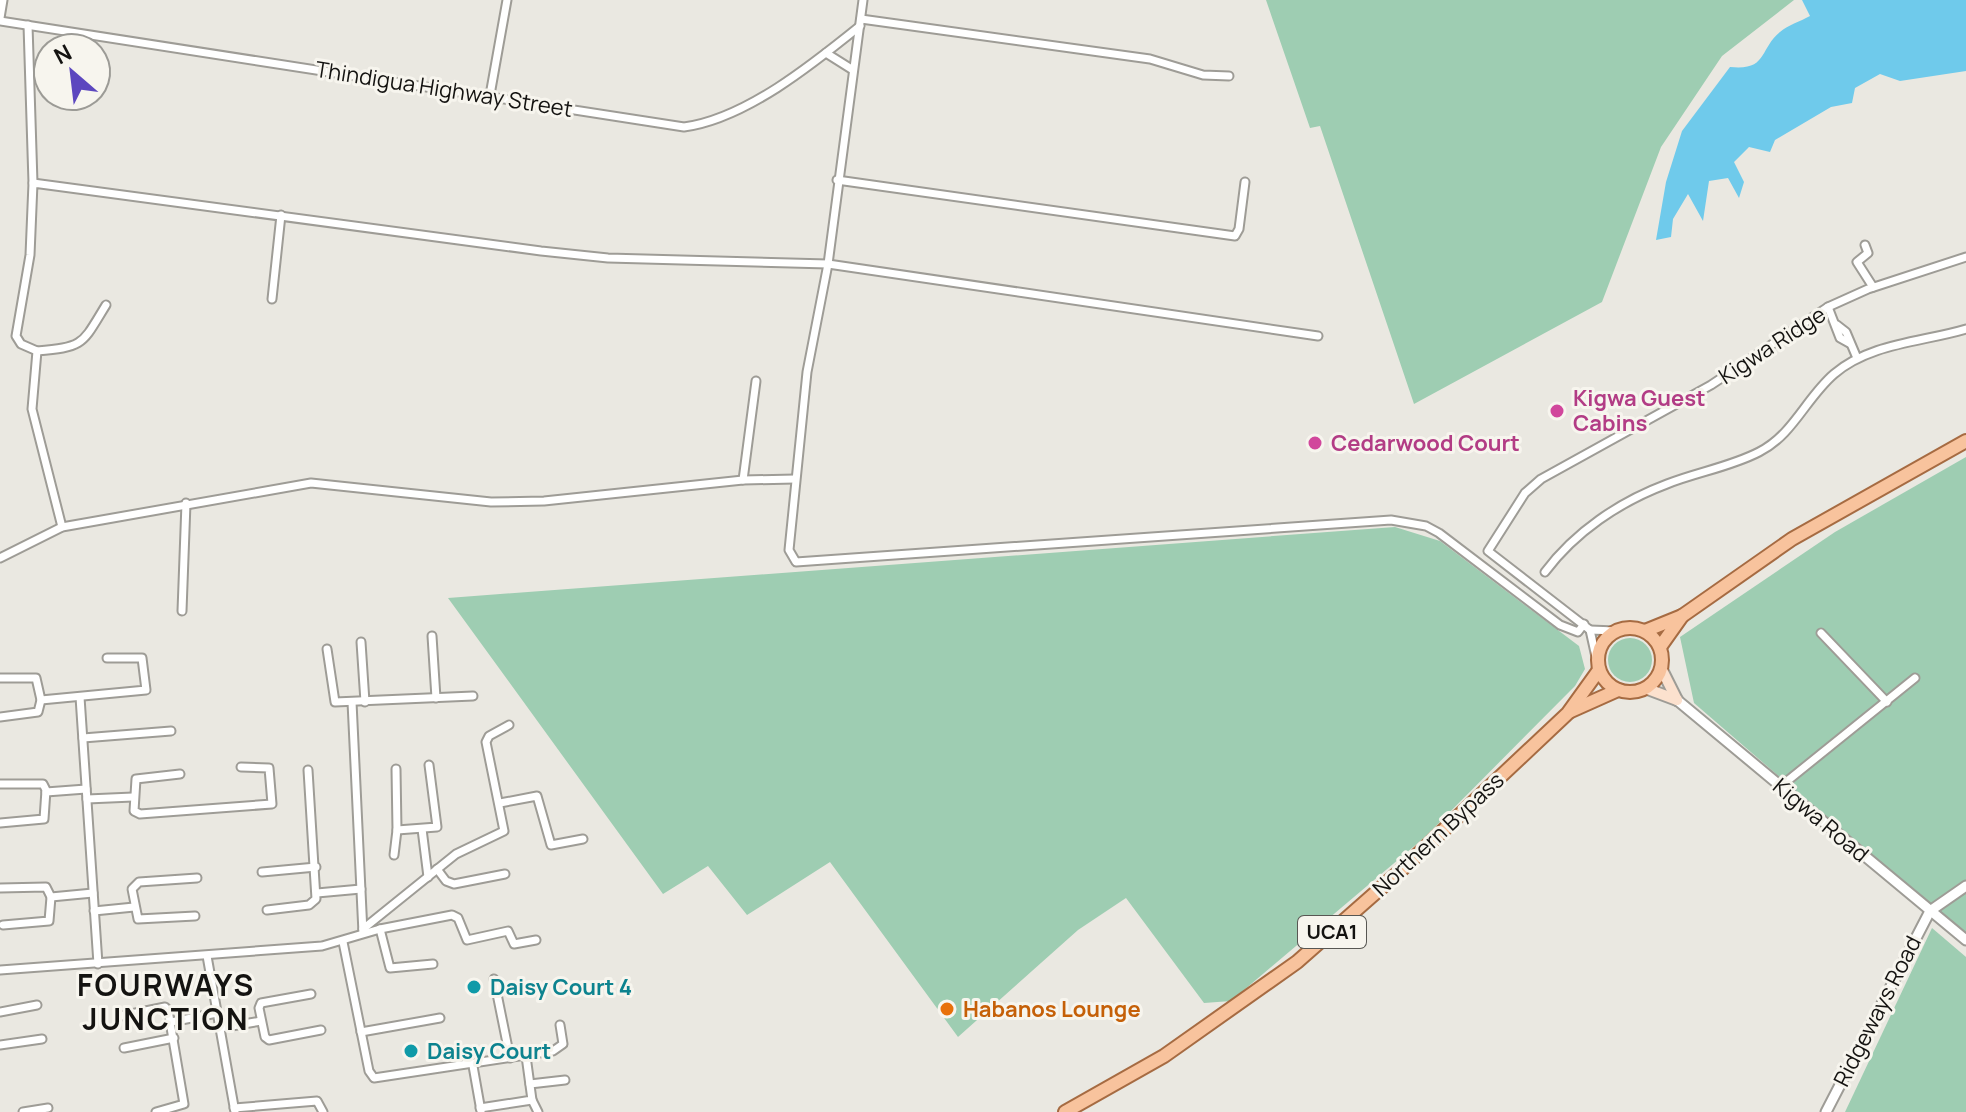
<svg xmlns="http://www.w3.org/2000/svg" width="1966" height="1112" viewBox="0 0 1966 1112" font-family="Manrope,sans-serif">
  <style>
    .green { fill: #9ecdb2 }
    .water { fill: #6fcaeb }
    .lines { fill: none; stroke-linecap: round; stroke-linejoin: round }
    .minor-casing { stroke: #9e9c96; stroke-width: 11 }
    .tertiary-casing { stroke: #9e9c96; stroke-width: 13 }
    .secondary-casing { stroke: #9e9c96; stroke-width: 14 }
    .primary-casing { stroke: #a66b42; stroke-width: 16 }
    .minor { stroke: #fff; stroke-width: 7 }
    .tertiary { stroke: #fff; stroke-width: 9 }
    .secondary { stroke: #fce1ce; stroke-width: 10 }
    .primary { stroke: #f8c39d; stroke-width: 12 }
    .hotel-dot { fill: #d1479c; stroke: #f7f5ee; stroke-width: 3 }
    .culture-dot { fill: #0f9aa8; stroke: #f7f5ee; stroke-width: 3 }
    .food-dot { fill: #e8710a; stroke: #f7f5ee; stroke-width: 3 }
    .labels { text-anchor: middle; stroke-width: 6; stroke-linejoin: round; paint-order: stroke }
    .shield { fill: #f7f5ee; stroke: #585753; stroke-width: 2 }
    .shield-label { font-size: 20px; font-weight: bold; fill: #141311 }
    .street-label { font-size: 22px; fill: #141311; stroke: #f7f5ee }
    .hotel-label { font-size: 22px; font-weight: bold; fill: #b23c85; stroke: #f7f5ee; text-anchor: start }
    .culture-label { font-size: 22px; font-weight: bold; fill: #0d838f; stroke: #f7f5ee; text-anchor: start }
    .food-label { font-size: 22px; font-weight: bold; fill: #c56008; stroke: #f7f5ee; text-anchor: start }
    .district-label { font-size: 30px; font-weight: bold; letter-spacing: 2px; fill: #141311; stroke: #f7f5ee }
  </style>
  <rect width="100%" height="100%" fill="#eae8e1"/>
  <g class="green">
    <path d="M1266,0H1794L1722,56L1661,147L1602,302L1414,404L1320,126L1310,128Z"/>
    <path d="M1966,457V938L1694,703L1680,637L1835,532Z"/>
    <path d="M1395,527L1440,541L1579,646L1585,669L1575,686L1425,837L1231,1001L1204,1003L1126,898L1078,930L958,1037L830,862L747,915L708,866L663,894L448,598Z"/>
    <circle cx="1630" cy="660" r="22"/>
    <path d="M1932,928L1966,957V1112H1845Z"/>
  </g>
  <path class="water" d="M1802,0H1966V71L1900,81L1880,74L1855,88L1852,103L1831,107L1775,140L1770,152L1749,147L1734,162L1744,182L1739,198L1728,178L1709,181L1703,221L1688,194L1673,219L1671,237L1656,240L1666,182L1682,131L1730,67C1768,71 1759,49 1780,32C1788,25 1801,21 1810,16Z"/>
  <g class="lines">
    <g class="minor-casing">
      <g id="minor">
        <path d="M863,0L828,264L807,372L789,550L796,562L1391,520L1426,526L1439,533L1560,625L1578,632L1584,624"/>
        <path d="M0,18L3,0"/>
        <path d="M861,19L1150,59L1203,75L1229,76"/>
        <path d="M0,21L684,127C745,119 813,64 860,26"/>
        <path d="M28,25L33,183"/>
        <path d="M826,53L853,70"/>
        <path d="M490,95L507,0"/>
        <path d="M837,180L1235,236L1239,229L1245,182"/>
        <path d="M1865,245L1868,253L1857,262L1873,287"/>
        <path d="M272,299L281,215"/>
        <path d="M1828,307L1840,338L1849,343"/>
        <path d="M1837,325L1846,332L1857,358"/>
        <path d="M37,351C85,347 82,344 106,305"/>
        <path d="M743,480L756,381"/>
        <path d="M62,527L32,409L37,351L21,344L16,336L30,255L33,183L541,251L608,258L828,264L1318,336"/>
        <path d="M0,558L62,527L311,483L491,502L544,501L743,480L795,479"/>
        <path d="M1545,572C1575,532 1619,502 1667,484C1697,472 1730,467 1759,452C1793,435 1806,398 1834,374C1870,343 1923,342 1966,329"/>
        <path d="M182,611L186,503"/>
        <path d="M1590,630L1488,551L1525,493L1541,479L1711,385L1828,307L1868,289L1966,257"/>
        <path d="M1590,630L1598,666"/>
        <path d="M1590,630L1616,631"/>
        <path d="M1821,633L1887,702"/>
        <path d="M432,636L436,698"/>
        <path d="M361,642L365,702"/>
        <path d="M327,649L335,702L473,696"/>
        <path d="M0,678H36L41,700L38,712L0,717"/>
        <path d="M80,697L98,964"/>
        <path d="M41,700L146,690L142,658H107"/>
        <path d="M352,702L363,933"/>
        <path d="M83,738L171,731"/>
        <path d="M180,774L136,779L134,811L140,814L272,804L269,768L241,767"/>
        <path d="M0,784H43L46,790L44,819L0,823"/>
        <path d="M1781,786L1915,678"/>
        <path d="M46,792L86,789"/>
        <path d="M87,799L133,797"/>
        <path d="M500,803L537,796L551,845L583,839"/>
        <path d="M422,829L428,877"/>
        <path d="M397,830L437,827L429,765"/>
        <path d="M394,855L397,830L396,769"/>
        <path d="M437,869L446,881L454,884L505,874"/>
        <path d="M262,872L316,867"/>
        <path d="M0,888L46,887L51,897L49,921L3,925"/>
        <path d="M317,893L361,889"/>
        <path d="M51,897L93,893"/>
        <path d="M267,910L309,905L316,899L308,770"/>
        <path d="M94,911L134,907"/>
        <path d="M195,916L138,919L132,889L139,882L197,878"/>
        <path d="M363,929L456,854L504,831L486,742L489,736L509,725"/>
        <path d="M380,929L390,968L433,964"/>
        <path d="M343,942L369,1071L374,1078L553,1051L563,1044L560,1025"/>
        <path d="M207,956L235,1112"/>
        <path d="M0,970L322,946L380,929L452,915L458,918L467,940L508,931L514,944L536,940"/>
        <path d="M494,979L510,1058"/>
        <path d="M311,994L261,1003L259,1008L265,1037L269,1040L321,1030"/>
        <path d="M0,1012L37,1005"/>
        <path d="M121,1016L165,1007L168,1010L184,1104L156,1112"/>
        <path d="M171,1022L217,1013"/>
        <path d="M220,1028L261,1021"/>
        <path d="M361,1032L440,1018"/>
        <path d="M0,1045L42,1039"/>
        <path d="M124,1048L174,1038"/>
        <path d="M473,1066L481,1111"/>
        <path d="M530,1084L565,1080"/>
        <path d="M532,1100L538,1112"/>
        <path d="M234,1108L317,1101L323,1112"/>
        <path d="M480,1108L532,1100L526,1056"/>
        <path d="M23,1112L48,1108"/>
      </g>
    </g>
    <g class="tertiary-casing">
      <g id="tertiary">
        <path d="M1677,700L1966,940"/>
        <path d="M1826,1112L1930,911L1966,886"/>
      </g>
    </g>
    <g class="secondary-casing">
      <g id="secondary">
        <path d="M1661,668L1677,700"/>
        <path d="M1645,688L1677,700"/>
      </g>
    </g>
    <g class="primary-casing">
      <g id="primary">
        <circle cx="1630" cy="660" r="32"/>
        <path d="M1645,631L1682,616L1792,539L1966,441"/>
        <path d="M1660,647L1682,616"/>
        <path d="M1571,711L1618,690"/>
        <path d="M1065,1112L1164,1056L1297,962L1398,873L1568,713L1599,670"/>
      </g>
    </g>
    <use href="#minor" class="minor"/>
    <use href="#tertiary" class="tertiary"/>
    <use href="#secondary" class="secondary"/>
    <use href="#primary" class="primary"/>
  </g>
  <g class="hotel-dot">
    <circle cx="1557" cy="411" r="8"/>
    <circle cx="1315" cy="443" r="8"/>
  </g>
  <g class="culture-dot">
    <circle cx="474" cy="987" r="8"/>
    <circle cx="411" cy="1051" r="8"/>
  </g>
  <circle class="food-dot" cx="947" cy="1009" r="8"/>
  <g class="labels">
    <rect class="shield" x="1298" y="916" width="68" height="32" rx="6"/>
    <g class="shield-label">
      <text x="1332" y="939">UCA1</text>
    </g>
    <g class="street-label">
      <text transform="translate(444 89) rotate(9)" y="8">Thindigua Highway Street</text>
      <text transform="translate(1772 345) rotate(-33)" y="8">Kigwa Ridge</text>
      <text transform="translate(1821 820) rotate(40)" y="8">Kigwa Road</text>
      <text transform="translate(1438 834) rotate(-43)" y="8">Northern Bypass</text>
      <text transform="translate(1877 1011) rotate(-63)" y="8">Ridgeways Road</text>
    </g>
    <g class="hotel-label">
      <text x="1573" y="406">Kigwa Guest<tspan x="1573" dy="25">Cabins</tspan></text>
      <text x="1331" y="451">Cedarwood Court</text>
    </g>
    <g class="culture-label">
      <text x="490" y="995">Daisy Court 4</text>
      <text x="427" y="1059">Daisy Court</text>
    </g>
    <g class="food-label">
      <text x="963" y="1017">Habanos Lounge</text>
    </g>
    <g class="district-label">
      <text x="166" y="996">FOURWAYS<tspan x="166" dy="34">JUNCTION</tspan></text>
    </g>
  </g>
  <g transform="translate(72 72) rotate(332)"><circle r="38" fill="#f7f5ee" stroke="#9c9b96" stroke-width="2"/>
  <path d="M0-6L14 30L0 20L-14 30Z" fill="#5c47bf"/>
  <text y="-12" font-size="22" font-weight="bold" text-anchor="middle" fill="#141311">N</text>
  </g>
</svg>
